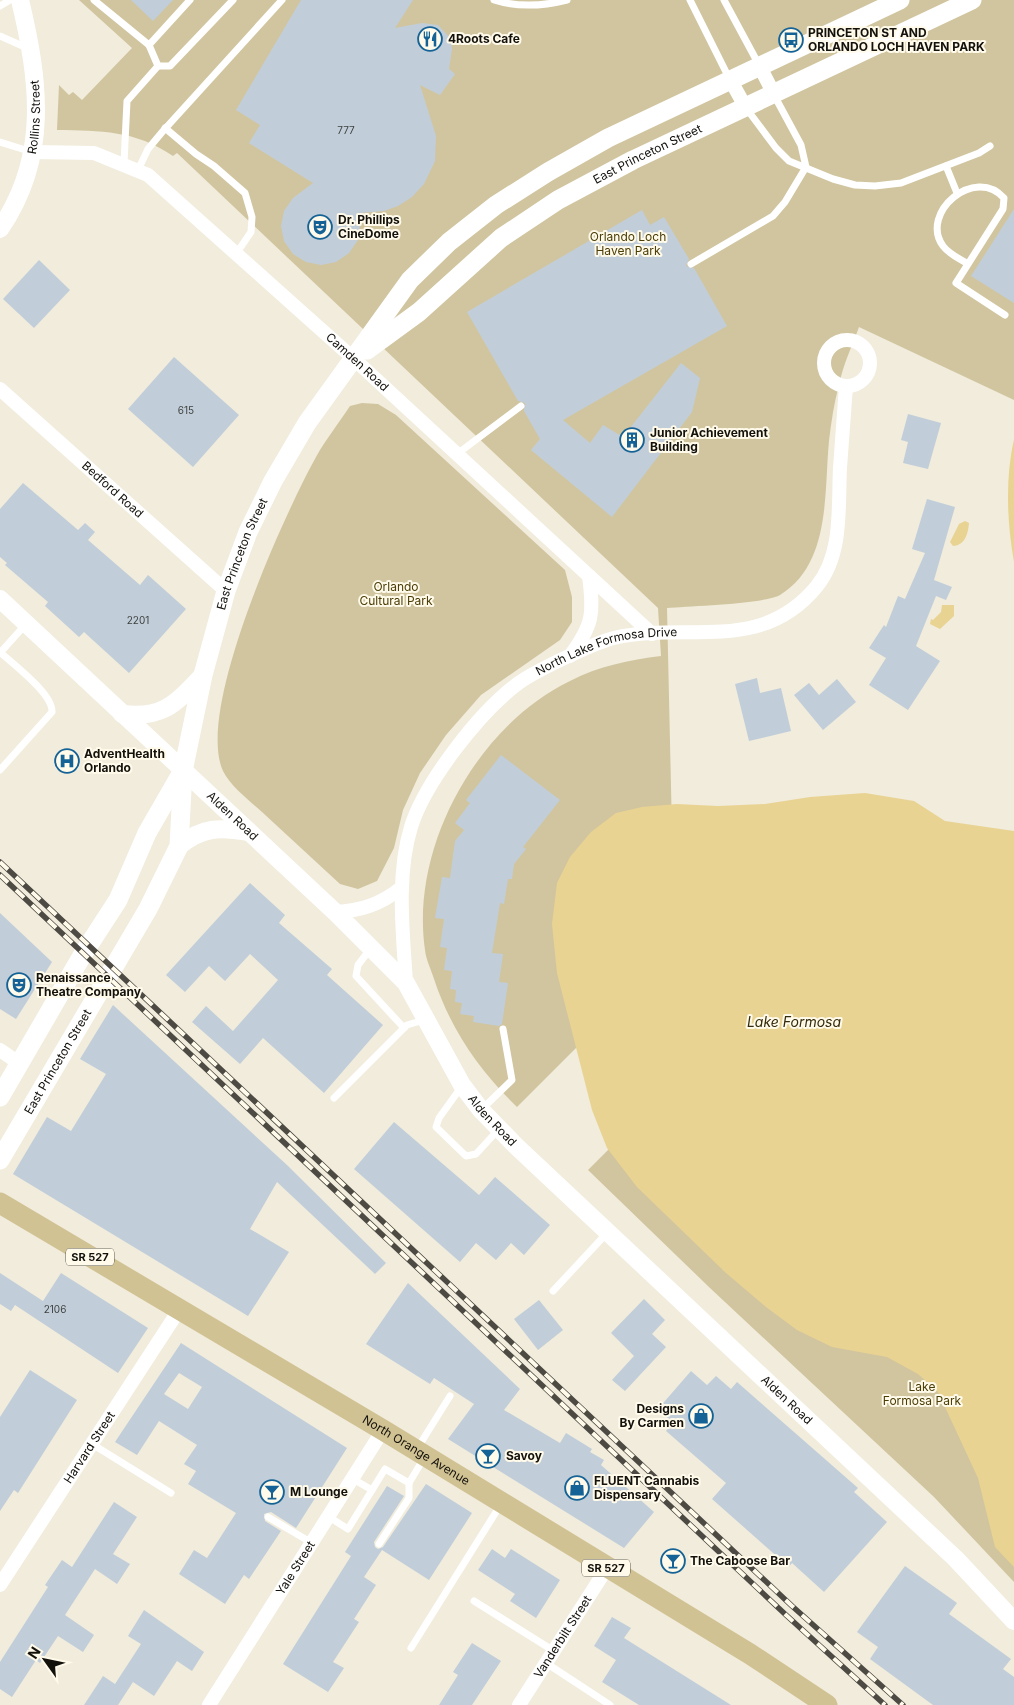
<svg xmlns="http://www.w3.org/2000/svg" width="1014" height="1705" viewBox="0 0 1014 1705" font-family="Inter,sans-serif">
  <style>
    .green { fill: #d1c59f }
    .water { fill: #e9d392 }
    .building { fill: #c1ced9; fill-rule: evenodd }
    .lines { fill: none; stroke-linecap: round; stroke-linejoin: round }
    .service { stroke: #fff; stroke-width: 7 }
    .minor { stroke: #fff; stroke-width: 14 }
    .tertiary { stroke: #fff; stroke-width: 18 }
    .secondary { stroke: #fff; stroke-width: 19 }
    .primary { stroke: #d1c293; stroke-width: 21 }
    .rail-casing { stroke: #4c4a42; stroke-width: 5.5 }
    .rail { stroke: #fffaea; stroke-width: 4; stroke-dasharray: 11; stroke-linecap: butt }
    .labels { text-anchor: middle; stroke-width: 4; stroke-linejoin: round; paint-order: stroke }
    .number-label { font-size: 10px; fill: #3e403f }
    .shield { fill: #fffaea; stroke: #5a574f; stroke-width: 1 }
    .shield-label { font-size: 11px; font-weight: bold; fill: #13110c }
    .poi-label { font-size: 12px; font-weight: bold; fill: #13110c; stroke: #fffaea; text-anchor: start }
    .street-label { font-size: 12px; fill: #13110c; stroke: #fffaea }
    .park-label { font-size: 12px; fill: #4a3c05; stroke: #fffaea }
    .water-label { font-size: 14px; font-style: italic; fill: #342b0d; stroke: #fffaea }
  </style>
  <rect width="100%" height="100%" fill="#f1ecdc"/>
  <g class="green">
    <path d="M79,0H1014V400L859,327C852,346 843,365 839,385C834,403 831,423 829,441C824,492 831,564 780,595C764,604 690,606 667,608L672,831L598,1026L517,1107C479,1070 451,1030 434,979C431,969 426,960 425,950C410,847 477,726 570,681C599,666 629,660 661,656L658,608L177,153L173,156C135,130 101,131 57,130L59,85L69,95L73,92L82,100L132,48Z"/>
    <path d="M362,403L378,404L396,415L565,570L572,597V622L560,640L481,695L446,735L420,773L403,810L394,848L377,881L358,889L340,884C314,860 288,836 262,812C249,800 231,787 223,771C195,710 284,515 316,457C326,439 339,423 350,406Z"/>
    <path d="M642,1116L1014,1406V1582L934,1497L710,1288L588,1170Z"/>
  </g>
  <g class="water">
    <path d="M1014,439V562C1007,522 1005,479 1014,439Z"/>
    <path d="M965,521L969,523C968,534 965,545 953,546L950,542L959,524Z"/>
    <path d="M942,605H954V616L940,629L930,624L931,619L933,620L941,612Z"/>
    <path d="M865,793L914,801L945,821L1014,831V1567L995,1547L978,1478L938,1392L918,1374L887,1357L832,1347L797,1330L766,1307L726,1273L637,1187L607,1148L592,1110L557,973L552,924L557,883L570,857L591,832L616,813L642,807L677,804L718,806L765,804L810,797Z"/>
  </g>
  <g class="building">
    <path d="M131,0H173L153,21Z"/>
    <path d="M301,0H413L395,28L422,23L438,25L450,38L452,49L449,69L455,74L440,95L420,85L436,136L435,161L424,184L412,197L398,206L384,211L359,213L360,225L358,240L349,253L336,262L321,265L306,262L293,254L284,241L281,226L284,211L293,198L313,183L249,143L260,125L236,110Z"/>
    <path d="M1014,209V303L971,276Z"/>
    <path d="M642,210L650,225L664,217L689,259L686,266L694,268L727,326L563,420L590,443L603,425L623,437L681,363L700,378L692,412L612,517L531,450L540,439L524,411L525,403L518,401L467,312Z"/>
    <path d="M39,260L70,290L34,328L3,299Z"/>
    <path d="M174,357L239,415L193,467L128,409Z"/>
    <path d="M908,414L941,423L928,469L903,463L908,442L901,440Z"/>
    <path d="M23,483L78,530L85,523L95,532L88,540L140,585L148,575L186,609L129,673L84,632L79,637L45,606L48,602L5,565L7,563L0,557V509Z"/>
    <path d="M927,499L955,507L934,580L952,587L946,600L936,596L916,646L940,661L908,710L869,685L886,658L869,648L884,625L886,627L898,596L905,599L925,553L912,549Z"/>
    <path d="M757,678L760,693L781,688L791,731L749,741L735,684Z"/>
    <path d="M837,679L856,702L823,730L794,695L809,683L819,695Z"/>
    <path d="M501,755L560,800L523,847L526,849L514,864L512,879H508L504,904L500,903L492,953L503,954L499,982L508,983L502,1024L499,1026L473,1022L474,1016L460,1014L462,1003L455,1002L456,990L450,989L452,971L444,970L447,948L440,947L444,919L435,918L442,877L450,878L455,841L464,830L455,823L470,803L466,800Z"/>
    <path d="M250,883L285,915L279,923L332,969L327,975L383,1025L324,1093L263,1038L240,1064L192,1022L206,1006L233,1031L278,980L250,954L225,981L209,966L185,992L166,975Z"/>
    <path d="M0,913L52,962L16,1019L0,1009Z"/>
    <path d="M113,1005L287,1165L386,1263L375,1274L277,1182L250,1229L289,1252L248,1316L13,1174L47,1117L71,1131L106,1074L80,1059Z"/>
    <path d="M394,1122L479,1195L495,1177L550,1225L524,1255L511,1243L496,1260L476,1243L460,1262L354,1169Z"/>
    <path d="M0,1273L43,1301L61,1273L148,1328L118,1373L15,1305L11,1311L0,1304Z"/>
    <path d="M408,1283L520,1389L504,1410L560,1443L566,1433L592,1449L590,1452L604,1460L601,1465L654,1512L624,1548L448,1439L474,1404L434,1378L430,1384L366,1344Z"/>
    <path d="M644,1299L665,1320L652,1334L666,1347L625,1391L612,1380L634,1356L611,1333Z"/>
    <path d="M539,1300L563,1330L538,1350L514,1319Z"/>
    <path d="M181,1343L347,1448L296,1528L271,1512L264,1514L265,1521L281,1531L249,1579L244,1575L225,1604L179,1574L194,1550L207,1558L236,1513L188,1484L196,1471L184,1464L197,1445L159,1421L137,1455L115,1442ZM179,1373L202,1387L188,1409L164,1394Z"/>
    <path d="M30,1370L77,1400L18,1493L14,1490L0,1511V1417Z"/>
    <path d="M691,1371L707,1385L716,1376L731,1389L737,1382L858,1488L854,1492L887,1522L824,1592L792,1563L789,1567L712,1499L726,1483L666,1431L673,1423L658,1409Z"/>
    <path d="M426,1484L472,1513L429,1580L382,1550L364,1577L376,1585L354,1619L359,1622L333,1662L344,1668L328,1692L283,1664L351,1556L345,1552L387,1486L404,1496L374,1542L375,1547L378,1549L383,1547Z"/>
    <path d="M114,1502L137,1517L113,1554L130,1564L117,1584L95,1569L65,1615L94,1635L83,1652L58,1636L40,1663L36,1660L12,1697L0,1689V1662L48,1587L45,1585L62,1560L72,1567Z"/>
    <path d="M492,1549L505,1558L511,1549L560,1580L536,1618L510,1601L515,1594L478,1570Z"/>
    <path d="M905,1566L957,1603L949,1614L1011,1659L1003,1669L1014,1677V1705H933L870,1659L878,1647L857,1632Z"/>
    <path d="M144,1610L204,1652L192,1671L177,1661L154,1696L133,1682L118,1705H84L103,1676L115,1684L141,1644L128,1636Z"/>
    <path d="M612,1617L631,1628L624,1638L731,1705H639L602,1682L616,1660L594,1646Z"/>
    <path d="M472,1643L501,1661L472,1705H439L458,1675L453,1672Z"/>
  </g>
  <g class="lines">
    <g class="service">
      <path d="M94,0L149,45L158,66"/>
      <path d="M494,0C519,8 543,6 567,0"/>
      <path d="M690,0L730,80"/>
      <path d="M724,0L759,65"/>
      <path d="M0,6L10,0"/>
      <path d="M0,36L27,48"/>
      <path d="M149,45L190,0"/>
      <path d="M746,108L776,148L789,161L833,179L855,185L875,186L901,183L979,153L990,146"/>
      <path d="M165,128L196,154L214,166L245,193L252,217L251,232L236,254"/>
      <path d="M0,142L32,152"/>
      <path d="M124,163L127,101L158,66H170L233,0"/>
      <path d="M946,166L957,193"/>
      <path d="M138,170L148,149L163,131L282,0"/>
      <path d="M691,264L773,216L785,202L806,167L801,145L774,95"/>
      <path d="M968,264C960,259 949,254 943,246C919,213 975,165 1004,198L1003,209L956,283L1005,315"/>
      <path d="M457,454L521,406"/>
      <path d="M0,653L26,624"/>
      <path d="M0,770L52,712C53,694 14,665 0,652"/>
      <path d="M371,948L358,965L356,976L404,1028"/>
      <path d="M462,1086L439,1118L436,1127L466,1156L476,1154L499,1129"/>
      <path d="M334,1098L407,1025L424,1020"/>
      <path d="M481,1110L512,1080L503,1029"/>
      <path d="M553,1291L607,1233"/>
      <path d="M92,1444L171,1493"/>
      <path d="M417,1449L450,1396"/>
      <path d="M353,1479L372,1490"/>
      <path d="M409,1483L424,1458"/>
      <path d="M268,1517L312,1543"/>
      <path d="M329,1517L348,1529L385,1469L409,1483V1498L379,1544"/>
      <path d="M474,1601L554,1651"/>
      <path d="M411,1648L501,1504"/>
      <path d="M546,1663L610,1705"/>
    </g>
    <g class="minor">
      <path d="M760,67L774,94"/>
      <path d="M731,81L746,108"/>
      <path id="s1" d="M32,152L94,153L148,175L354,359L652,634"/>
      <circle cx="847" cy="363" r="23"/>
      <path id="s2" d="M0,389L226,591"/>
      <path d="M570,656C593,625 594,614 589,576"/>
      <path d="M335,912C361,911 381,904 401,888"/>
      <path id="s3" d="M406,983C403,933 396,876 411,827C425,782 479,713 516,685C532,672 594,643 614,638C687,621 761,655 817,586C843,554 838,507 840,468C842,441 844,413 846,386"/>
      <path d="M0,1050L20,1064"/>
      <path id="s4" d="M0,1585L179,1310"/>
      <path id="s5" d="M209,1705L383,1430"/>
      <path id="s6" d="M519,1705L607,1568"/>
    </g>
    <g class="tertiary">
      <path id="s7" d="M0,229C50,156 39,80 20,0"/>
      <path id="s8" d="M0,599L335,912L406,983L462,1085L481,1110L516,1146L956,1559L1014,1621"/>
      <path d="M122,714C164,719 176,703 203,675"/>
      <path d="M179,846C202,827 220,827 248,832"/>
    </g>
    <g class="secondary">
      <path id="s9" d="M367,350L419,312L501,238L558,200L633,160L972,0"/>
      <path d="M0,1097L83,954L118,900L147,833L181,774"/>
      <path id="s10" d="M0,1160L148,909L179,846L183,771L203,675L226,591L248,532L273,481L307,423L410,280L449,242L496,205L548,172L608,138L900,0"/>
    </g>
    <path class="primary" id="s11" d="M0,1203L383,1430L750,1654L827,1705"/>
    <g class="rail-casing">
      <g id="rail">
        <path d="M0,862L792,1606L903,1705"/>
        <path d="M0,875L786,1615L885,1705"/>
      </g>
    </g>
    <use href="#rail" class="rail"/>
  </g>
  <defs>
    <g id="restaurant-ring" transform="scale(1.25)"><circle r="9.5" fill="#fffaea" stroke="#156396" stroke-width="1.5"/><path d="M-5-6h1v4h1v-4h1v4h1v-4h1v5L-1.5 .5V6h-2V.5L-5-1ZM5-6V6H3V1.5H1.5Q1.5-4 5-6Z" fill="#156396"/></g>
    <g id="bus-ring" transform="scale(1.25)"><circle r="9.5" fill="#fffaea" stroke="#156396" stroke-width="1.5"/><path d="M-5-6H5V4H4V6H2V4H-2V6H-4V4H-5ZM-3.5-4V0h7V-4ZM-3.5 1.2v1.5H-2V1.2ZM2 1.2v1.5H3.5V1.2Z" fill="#156396"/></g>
    <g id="theatre-ring" transform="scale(1.25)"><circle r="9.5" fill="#fffaea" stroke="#156396" stroke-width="1.5"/><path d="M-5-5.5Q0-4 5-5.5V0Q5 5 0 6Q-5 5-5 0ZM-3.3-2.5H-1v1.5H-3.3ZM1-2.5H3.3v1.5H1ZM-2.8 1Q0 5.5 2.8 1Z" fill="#156396"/></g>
    <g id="building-ring" transform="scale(1.25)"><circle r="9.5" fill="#fffaea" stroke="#156396" stroke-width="1.5"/><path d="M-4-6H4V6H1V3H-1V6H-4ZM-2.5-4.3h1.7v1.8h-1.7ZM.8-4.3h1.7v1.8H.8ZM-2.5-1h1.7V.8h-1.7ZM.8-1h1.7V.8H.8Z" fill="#156396"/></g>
    <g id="hospital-ring" transform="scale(1.25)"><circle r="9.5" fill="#fffaea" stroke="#156396" stroke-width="1.5"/><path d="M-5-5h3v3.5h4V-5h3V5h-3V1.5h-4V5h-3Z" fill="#156396"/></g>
    <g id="shop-ring" transform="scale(1.25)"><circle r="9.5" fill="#fffaea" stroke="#156396" stroke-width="1.5"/><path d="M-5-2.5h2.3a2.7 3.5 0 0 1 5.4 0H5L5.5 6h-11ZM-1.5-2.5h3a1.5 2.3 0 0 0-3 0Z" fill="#156396"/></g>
    <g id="bar-ring" transform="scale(1.25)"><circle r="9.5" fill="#fffaea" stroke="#156396" stroke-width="1.5"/><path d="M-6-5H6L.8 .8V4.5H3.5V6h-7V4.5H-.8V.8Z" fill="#156396"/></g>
  </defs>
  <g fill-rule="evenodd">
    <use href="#restaurant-ring" x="430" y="39"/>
    <use href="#bus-ring" x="791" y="40"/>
    <use href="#theatre-ring" x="320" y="227"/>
    <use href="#building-ring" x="632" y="440"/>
    <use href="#hospital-ring" x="67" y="761"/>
    <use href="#theatre-ring" x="19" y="985"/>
    <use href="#shop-ring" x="701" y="1416"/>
    <use href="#bar-ring" x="488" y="1456"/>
    <use href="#shop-ring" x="577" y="1488"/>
    <use href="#bar-ring" x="272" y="1492"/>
    <use href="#bar-ring" x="673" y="1561"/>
  </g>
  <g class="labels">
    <g class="number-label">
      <text x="346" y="134">777</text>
      <text x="186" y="414">615</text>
      <text x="138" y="624">2201</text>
      <text x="55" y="1313">2106</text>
    </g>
    <g class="shield">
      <rect x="66" y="1248.5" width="48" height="17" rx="4"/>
      <rect x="582" y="1559.5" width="48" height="17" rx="4"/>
    </g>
    <g class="shield-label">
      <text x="90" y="1261">SR 527</text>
      <text x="606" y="1572">SR 527</text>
    </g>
    <g class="poi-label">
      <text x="808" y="37">PRINCETON ST AND<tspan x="808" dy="14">ORLANDO LOCH HAVEN PARK</tspan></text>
      <text x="448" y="43">4Roots Cafe</text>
      <text x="338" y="224">Dr. Phillips<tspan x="338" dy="14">CineDome</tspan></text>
      <text x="650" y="437">Junior Achievement<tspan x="650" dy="14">Building</tspan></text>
      <text x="84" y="758">AdventHealth<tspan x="84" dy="14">Orlando</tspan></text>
      <text x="36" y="982">Renaissance<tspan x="36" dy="14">Theatre Company</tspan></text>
      <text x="684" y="1413" text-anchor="end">Designs<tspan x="684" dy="14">By Carmen</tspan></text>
      <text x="506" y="1460">Savoy</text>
      <text x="594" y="1485">FLUENT Cannabis<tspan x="594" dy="14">Dispensary</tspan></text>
      <text x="290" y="1496">M Lounge</text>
      <text x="690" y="1565">The Caboose Bar</text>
    </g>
    <g class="street-label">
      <text dy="4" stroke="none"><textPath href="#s7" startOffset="119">Rollins Street</textPath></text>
      <text dy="4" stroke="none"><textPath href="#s9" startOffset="344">East Princeton Street</textPath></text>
      <text dy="4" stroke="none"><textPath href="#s1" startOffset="401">Camden Road</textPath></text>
      <text dy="4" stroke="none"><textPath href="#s2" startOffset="151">Bedford Road</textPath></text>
      <text dy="4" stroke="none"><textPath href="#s10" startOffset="662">East Princeton Street</textPath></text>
      <text dy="4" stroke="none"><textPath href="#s3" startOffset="434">North Lake Formosa Drive</textPath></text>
      <text dy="4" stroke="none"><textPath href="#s8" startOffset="318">Alden Road</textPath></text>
      <text dy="4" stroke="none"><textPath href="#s10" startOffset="114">East Princeton Street</textPath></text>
      <text dy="4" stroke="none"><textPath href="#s8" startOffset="722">Alden Road</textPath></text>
      <text dy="4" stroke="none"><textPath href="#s8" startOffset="1128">Alden Road</textPath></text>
      <text dy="4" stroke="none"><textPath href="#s4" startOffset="164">Harvard Street</textPath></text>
      <text dy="4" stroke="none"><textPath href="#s11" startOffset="484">North Orange Avenue</textPath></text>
      <text dy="4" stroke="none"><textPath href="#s5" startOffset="162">Yale Street</textPath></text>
      <text dy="4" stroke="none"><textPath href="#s6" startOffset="81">Vanderbilt Street</textPath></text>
    </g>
    <g class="park-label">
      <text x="628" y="241">Orlando Loch<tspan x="628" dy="14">Haven Park</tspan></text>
      <text x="396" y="591">Orlando<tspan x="396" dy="14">Cultural Park</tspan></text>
      <text x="922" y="1391">Lake<tspan x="922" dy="14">Formosa Park</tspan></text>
    </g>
    <g class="water-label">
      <text x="794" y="1027">Lake Formosa</text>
    </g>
  </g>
  <g transform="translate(45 1660) rotate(303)" stroke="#fffaea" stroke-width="4" paint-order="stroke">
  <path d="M0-4L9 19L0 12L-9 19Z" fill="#13110c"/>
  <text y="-8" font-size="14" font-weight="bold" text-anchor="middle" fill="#13110c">N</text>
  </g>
</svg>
